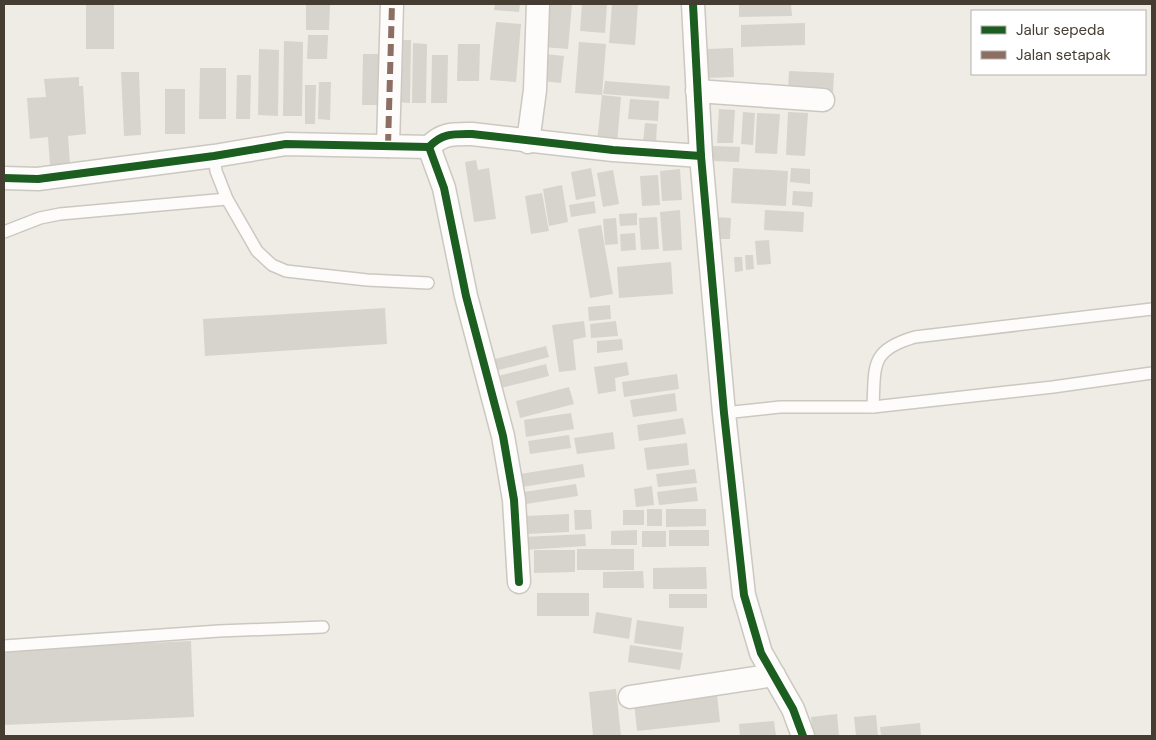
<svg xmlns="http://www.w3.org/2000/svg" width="1156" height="740" viewBox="0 0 1156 740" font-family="'DM Sans',sans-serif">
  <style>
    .building { fill: #d7d3cd }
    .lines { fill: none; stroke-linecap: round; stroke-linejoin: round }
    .lane-casing { stroke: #cbc8c2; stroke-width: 14 }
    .street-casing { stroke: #cbc8c2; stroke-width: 25 }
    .lane { stroke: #fdfcfb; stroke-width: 11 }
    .street { stroke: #fdfcfb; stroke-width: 22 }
    .quiet { stroke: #8d6e63; stroke-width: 6; stroke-dasharray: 12 6; stroke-linecap: butt }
    .cycleway-casing { stroke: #fff; stroke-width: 11 }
    .cycleway { stroke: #1b5e20; stroke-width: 8 }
  </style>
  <rect width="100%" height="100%" fill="#efece6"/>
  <g class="building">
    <rect x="86" y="4" width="28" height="45"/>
    <path d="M495,4H520L519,12L494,10Z"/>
    <path d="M547,4H572L568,49L543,47Z"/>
    <path d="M582,4H607L605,33L580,31Z"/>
    <path d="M612,4H638L635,45L609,43Z"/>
    <path d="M739,4H791L792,16L739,17Z"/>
    <path d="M306,5H330L329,30H306Z"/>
    <path d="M496,22L521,24L516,82L490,80Z"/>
    <path d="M805,23V45L741,47V25Z"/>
    <path d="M308,35H328L327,59H307Z"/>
    <path d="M395,40H411L410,103L395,102Z"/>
    <path d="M284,41L303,42L302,116H283Z"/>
    <path d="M579,42L606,44L602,95L575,93Z"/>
    <path d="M413,43L427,44L426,103H412Z"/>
    <path d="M458,44H480L479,81H457Z"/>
    <path d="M733,48L734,77L707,78L706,49Z"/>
    <path d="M259,49L279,50L278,116L258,115Z"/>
    <path d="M363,54H379L378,105H362Z"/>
    <path d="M545,54L564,56L561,83L542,81Z"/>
    <path d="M432,55H448L447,103H431Z"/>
    <path d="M200,68H226V119H199Z"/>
    <path d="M789,71L834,73L833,93L788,91Z"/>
    <path d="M121,72H139L141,135L124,136Z"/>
    <path d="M237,75H251L250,119H236Z"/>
    <path d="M79,77V86H83L86,134L68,136L70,164L50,165L48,137L30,139L27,98L46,97L44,79Z"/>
    <path d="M605,81L670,86L669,99L603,94Z"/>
    <path d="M319,82H331L330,120L318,119Z"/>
    <path d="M305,85H316L315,124H305Z"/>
    <rect x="165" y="89" width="20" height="45"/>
    <path d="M602,95L621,97L617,144L597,143Z"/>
    <path d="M630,99L659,101L658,121L628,119Z"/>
    <path d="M719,109L735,110L733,143H717Z"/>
    <path d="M743,112L755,113L753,145L741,144Z"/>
    <path d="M788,112L808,113L805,156L786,155Z"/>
    <path d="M757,113L780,114L777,154L755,153Z"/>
    <path d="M645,123L657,124L656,144L643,143Z"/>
    <path d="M713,146L740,147L739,162L712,161Z"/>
    <path d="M476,160L478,170L489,168L496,219L474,222L465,162Z"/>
    <path d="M591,168L596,196L576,200L571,172Z"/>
    <path d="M733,168L788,171L786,206L731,203Z"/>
    <path d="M791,168L810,169V184L790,182Z"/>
    <path d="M680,169L682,200L662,201L660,171Z"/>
    <path d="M613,170L619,204L603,207L597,173Z"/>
    <path d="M658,175L660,205L642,206L640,176Z"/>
    <path d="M562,185L568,222L549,226L543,189Z"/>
    <path d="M793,191L813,192L812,207L792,205Z"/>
    <path d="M542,193L549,231L531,234L525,196Z"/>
    <path d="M594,201L596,213L571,217L569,205Z"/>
    <path d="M680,210L682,250L663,251L660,212Z"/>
    <path d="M765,210L804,212L803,232L764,230Z"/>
    <path d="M637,213V225L620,226L619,214Z"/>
    <path d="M657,217L659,249L641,250L639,218Z"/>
    <path d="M715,217L731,218L730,239H714Z"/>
    <path d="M616,218L618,244L605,245L603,219Z"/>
    <path d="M601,225L613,294L590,298L578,229Z"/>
    <path d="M635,233L636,250L621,251L620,234Z"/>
    <path d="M769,240L771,264L757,265L755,241Z"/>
    <path d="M745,255H753L754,269L746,270Z"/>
    <path d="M734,257H742L743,271L735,272Z"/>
    <path d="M671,262L673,294L619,298L617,267Z"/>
    <path d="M610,305L611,319L589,321L588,307Z"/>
    <path d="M385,308L387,344L205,356L203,319Z"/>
    <path d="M584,321L586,337L573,340L576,370L559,372L552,325Z"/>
    <path d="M616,321L618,336L591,338L590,324Z"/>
    <path d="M622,339L623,350L597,353V341Z"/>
    <path d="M546,346L549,357L495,371L491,360Z"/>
    <path d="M627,362L629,375L615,378L616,391L598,394L594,367Z"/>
    <path d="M546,364L549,376L497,389L494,377Z"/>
    <path d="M677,374L679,389L624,397L622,382Z"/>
    <path d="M569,387L574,404L520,418L516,401Z"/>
    <path d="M675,393L677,411L633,417L630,400Z"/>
    <path d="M571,413L574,429L526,437L524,420Z"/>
    <path d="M683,418L686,434L639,441L637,425Z"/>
    <path d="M613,432L615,449L577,454L574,438Z"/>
    <path d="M569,435L571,448L530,454L528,441Z"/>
    <path d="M687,443L689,465L647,470L644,448Z"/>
    <path d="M583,464L585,477L522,487L520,474Z"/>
    <path d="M695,469L697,483L658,487L656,474Z"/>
    <path d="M576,484L578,496L526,504L524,492Z"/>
    <path d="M652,486L654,505L636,507L634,489Z"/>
    <path d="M696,487L698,501L659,505L657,492Z"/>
    <rect x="647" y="509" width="15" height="17"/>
    <path d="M666,509H706V526L666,527Z"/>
    <path d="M574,510H591L592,529L575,530Z"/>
    <rect x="623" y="510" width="21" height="15"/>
    <path d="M569,514V532L526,534L525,516Z"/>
    <path d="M637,530V545H611V531Z"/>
    <rect x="669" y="530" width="40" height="16"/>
    <rect x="642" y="531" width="24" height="16"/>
    <path d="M585,534L586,546L523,550V537Z"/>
    <rect x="577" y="549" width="57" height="21"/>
    <path d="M534,550H575V572L534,573Z"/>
    <path d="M706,567L707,589H653V568Z"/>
    <path d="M643,571L644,588H603V572Z"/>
    <rect x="537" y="593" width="52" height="23"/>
    <rect x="669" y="594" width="38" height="14"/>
    <path d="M596,612L632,618L629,639L593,633Z"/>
    <path d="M637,620L684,627L681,650L634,643Z"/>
    <path d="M191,641L194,717L4,725V650Z"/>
    <path d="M630,645L683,653L680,670L628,662Z"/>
    <path d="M616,689L621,736H593L589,692Z"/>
    <path d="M717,694L720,722L637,731L634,702Z"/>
    <path d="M837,714L839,736H813L811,717Z"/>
    <path d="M876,715L878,736H856L854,717Z"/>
    <path d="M774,721L776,736H740L739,724Z"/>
    <path d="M920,723L921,736H881L880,727Z"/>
  </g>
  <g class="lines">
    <g class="lane-casing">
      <g id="lane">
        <path d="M214,156L216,171L227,199L257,251L272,265L286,271L367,280L428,283"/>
        <path d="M4,232L40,218L60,214L227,199"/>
        <path d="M873,407C875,365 870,350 915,337L1152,309"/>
        <path d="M724,413L780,407H873L1053,387L1152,373"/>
        <path d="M4,646L219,631L323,627"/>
      </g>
    </g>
    <g class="street-casing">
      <g id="street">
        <path d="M693,4L701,156L724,413L744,595L761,653L793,709L803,736"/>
        <path d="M697,91L823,100"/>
        <path d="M528,142L535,90L538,4"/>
        <path d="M388,146L392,4"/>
        <path d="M429,147L444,188L466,296L503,436L514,500L519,582"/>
        <path d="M4,178L38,179L214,156L286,144L429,147C442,133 453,134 472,134L613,150L701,156"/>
        <path d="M630,697L774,675"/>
      </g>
    </g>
    <use href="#lane" class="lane"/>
    <use href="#street" class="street"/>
    <path class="quiet" d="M388,146L392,4"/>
    <g class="cycleway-casing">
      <g id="cycleway">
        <path d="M693,4L701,156L724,413L744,595L761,653L793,709L803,736"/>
        <path d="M429,147L444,188L466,296L503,436L514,500L519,582"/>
        <path d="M4,178L38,179L214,156L286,144L429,147C442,133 453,134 472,134L613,150L701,156"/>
      </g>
    </g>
    <use href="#cycleway" class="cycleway"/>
  </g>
  <rect width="1156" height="740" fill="none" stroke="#453d32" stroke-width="10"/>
  <rect x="971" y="10" width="175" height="65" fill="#ffffff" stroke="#b5b1ad"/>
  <rect x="981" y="26" width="25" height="8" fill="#1b5e20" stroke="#b5b1ad"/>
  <text x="1016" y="35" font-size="15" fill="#453d32">Jalur sepeda</text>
  <rect x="981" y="51" width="25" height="8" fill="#8d6e63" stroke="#b5b1ad"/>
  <text x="1016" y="60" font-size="15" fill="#453d32">Jalan setapak</text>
</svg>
